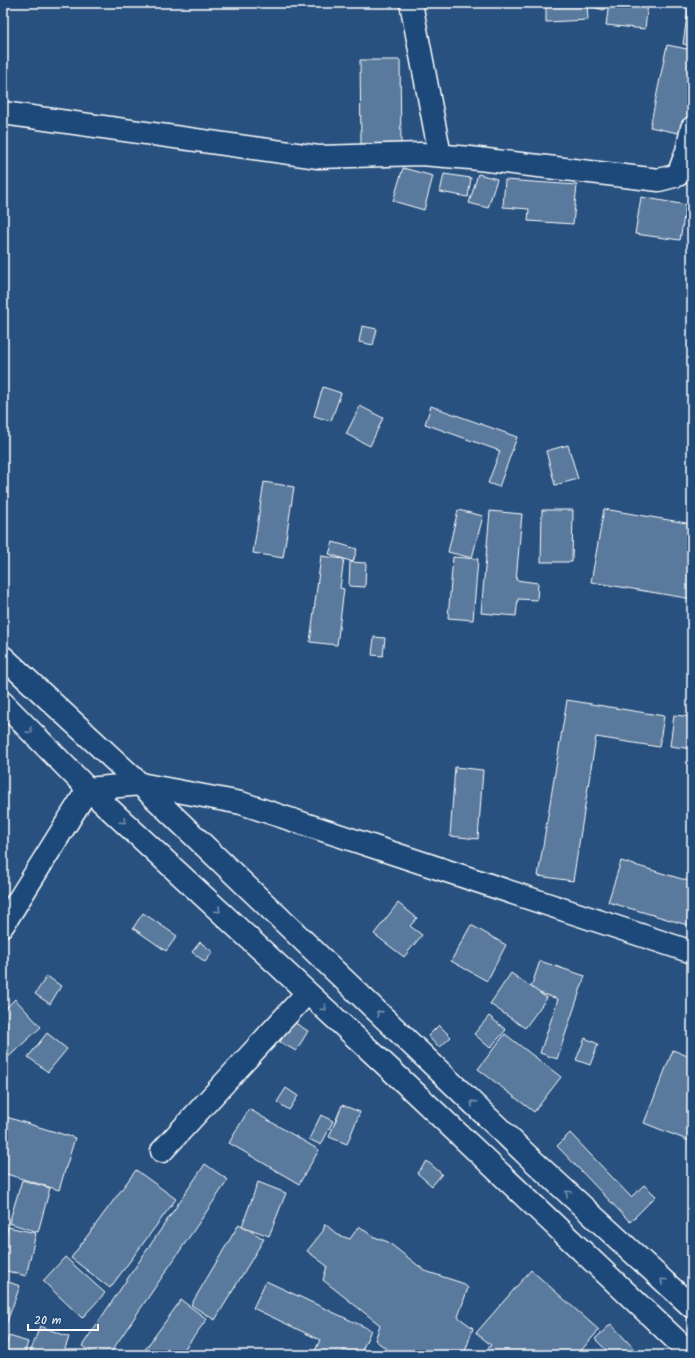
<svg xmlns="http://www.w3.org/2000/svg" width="695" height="1358" viewBox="0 0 695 1358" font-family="Kalam,sans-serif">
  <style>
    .building { fill: #5a7a9d; stroke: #fff }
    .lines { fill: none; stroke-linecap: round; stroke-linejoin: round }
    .minor-casing { stroke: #fff; stroke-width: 25 }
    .major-casing { stroke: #fff; stroke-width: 25 }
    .minor { stroke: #1f4a7a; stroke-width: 22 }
    .major { stroke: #1f4a7a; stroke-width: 22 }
    .oneway { stroke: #7992af }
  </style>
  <rect width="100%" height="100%" fill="#28517f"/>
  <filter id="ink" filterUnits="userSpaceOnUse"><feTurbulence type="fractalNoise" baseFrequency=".025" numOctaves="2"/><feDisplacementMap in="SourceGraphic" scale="8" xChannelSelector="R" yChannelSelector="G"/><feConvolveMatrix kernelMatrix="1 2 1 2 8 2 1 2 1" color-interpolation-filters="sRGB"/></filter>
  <g filter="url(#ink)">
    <g class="building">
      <path d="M546,3H587L588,20L546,22Z"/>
      <path d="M590,3H605L604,10L589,6Z"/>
      <path d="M609,3H648L645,29L606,25Z"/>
      <path d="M689,3H692V45L683,44Z"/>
      <path d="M667,45L692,50V136L650,127Z"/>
      <path d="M360,60H400L401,146H361Z"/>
      <path d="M403,168L433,176L424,210L393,201Z"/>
      <path d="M444,174L471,178L468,197L440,192Z"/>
      <path d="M478,174L497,179L488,208L469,203Z"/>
      <path d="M505,180L577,185L573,224L528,221L529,209L503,207Z"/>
      <path d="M641,197L686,205L680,240L635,234Z"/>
      <path d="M362,326L377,329L373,345L359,342Z"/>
      <path d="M323,387L341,393L331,421L314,416Z"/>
      <path d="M360,406L383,418L370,446L346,434Z"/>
      <path d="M431,406L517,437L499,487L488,483L500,451L425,424Z"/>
      <path d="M568,445L578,479L555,485L546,451Z"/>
      <path d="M264,482L294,487L283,558L253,553Z"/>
      <path d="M604,509L692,524V599L591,582Z"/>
      <path d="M458,510L483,516L472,558L448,552Z"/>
      <path d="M542,510H573L572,562H541Z"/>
      <path d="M490,511L522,514L516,580L538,583L537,600L518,599L516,616L481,613Z"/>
      <path d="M333,542L357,549L353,562L329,554Z"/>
      <path d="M321,556L344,559L340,588L344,589L337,645L310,642Z"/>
      <path d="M453,557L478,559L473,620L448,618Z"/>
      <path d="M350,562L366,563L365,587L349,586Z"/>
      <path d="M374,637L385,638L383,656L372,655Z"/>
      <path d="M567,700L664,716L659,747L596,737L573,881L538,876Z"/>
      <path d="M674,715L692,717V749L670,746Z"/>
      <path d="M455,767L483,770L478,839L450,836Z"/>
      <path d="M621,861L692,882L691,926L608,902Z"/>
      <path d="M398,903L417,918L410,926L422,935L404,957L374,934Z"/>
      <path d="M143,913L177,936L166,951L133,928Z"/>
      <path d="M471,925L506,945L487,981L451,961Z"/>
      <path d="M200,942L213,952L205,962L192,952Z"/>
      <path d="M540,961L585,976L557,1059L540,1053L558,999L530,990Z"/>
      <path d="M511,973L547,998L525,1028L490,1004Z"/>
      <path d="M47,976L61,986L50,1004L35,994Z"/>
      <path d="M15,999L41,1027L3,1062V1011Z"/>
      <path d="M489,1016L506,1030L490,1048L474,1034Z"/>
      <path d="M292,1021L308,1031L296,1051L280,1042Z"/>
      <path d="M439,1025L451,1037L439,1048L428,1036Z"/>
      <path d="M47,1033L67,1049L48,1072L28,1057Z"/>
      <path d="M505,1034L561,1077L534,1112L478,1069Z"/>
      <path d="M585,1038L598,1044L590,1065L576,1060Z"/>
      <path d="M673,1050L692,1058V1142L644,1123Z"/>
      <path d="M286,1088L298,1096L289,1110L277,1102Z"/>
      <path d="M342,1105L360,1112L347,1144L329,1137Z"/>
      <path d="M249,1109L319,1150L299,1184L229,1143Z"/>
      <path d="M321,1115L333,1121L321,1145L309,1139Z"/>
      <path d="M3,1116L75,1138L59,1190L3,1173Z"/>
      <path d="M570,1133L631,1197L644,1185L656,1196L630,1222L557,1146Z"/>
      <path d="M427,1161L442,1174L432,1186L417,1173Z"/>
      <path d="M205,1164L228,1180L109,1355H95L82,1346Z"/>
      <path d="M136,1170L176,1199L110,1288L71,1258Z"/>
      <path d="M22,1180L50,1188L38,1232L9,1223Z"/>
      <path d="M258,1182L286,1193L269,1236L242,1226Z"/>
      <path d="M239,1224L264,1239L215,1320L191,1305Z"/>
      <path d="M325,1224L338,1235L350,1239L359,1226L372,1236L388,1242L425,1271L462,1283L468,1288L458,1317L473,1328L464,1355H435L430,1351L427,1355H394L375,1340L380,1325L323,1280L327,1266L307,1251L323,1231Z"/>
      <path d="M8,1227L36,1233L26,1276L3,1270V1248Z"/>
      <path d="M65,1257L105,1293L82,1318L43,1281Z"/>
      <path d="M531,1270L599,1330L577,1355H482L491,1345L476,1333Z"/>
      <path d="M3,1280L20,1286L5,1327H3Z"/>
      <path d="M266,1281L371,1330L360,1355H353L344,1350L342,1355H313L320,1340L253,1308Z"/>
      <path d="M181,1300L207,1319L180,1355H141Z"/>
      <path d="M611,1324L637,1352L633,1355H611L595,1339Z"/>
      <path d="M40,1326L69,1337L63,1355H29Z"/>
      <path d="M9,1336L28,1342L24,1355H3V1351L4,1352Z"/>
    </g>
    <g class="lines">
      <g class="minor-casing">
        <g id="minor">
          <path d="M411,3L440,155"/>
          <path d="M3,113L318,157L421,154L470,158L659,180L678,175L687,151L692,128"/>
          <path d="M3,925L88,789L140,784L241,803L692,952"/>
          <path d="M162,1151L307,993"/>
        </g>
      </g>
      <g class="major-casing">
        <g id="major">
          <path d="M3,657L140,784L529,1157L692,1307"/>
          <path d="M3,703L88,789L391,1070L692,1355"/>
        </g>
      </g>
      <use href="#minor" class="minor"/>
      <use href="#major" class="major"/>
    </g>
    <defs><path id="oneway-chevron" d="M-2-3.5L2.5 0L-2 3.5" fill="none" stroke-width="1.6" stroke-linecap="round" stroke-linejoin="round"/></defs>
    <g class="oneway">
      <use href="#oneway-chevron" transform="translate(30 731) rotate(45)"/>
      <use href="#oneway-chevron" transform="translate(123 821) rotate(43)"/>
      <use href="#oneway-chevron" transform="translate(218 910) rotate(43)"/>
      <use href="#oneway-chevron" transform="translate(324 1008) rotate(43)"/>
      <use href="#oneway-chevron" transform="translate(379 1013) rotate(-136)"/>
      <use href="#oneway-chevron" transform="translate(473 1103) rotate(-136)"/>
      <use href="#oneway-chevron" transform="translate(568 1193) rotate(-137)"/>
      <use href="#oneway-chevron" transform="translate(663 1281) rotate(-137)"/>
    </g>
  </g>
  <rect width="695" height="1358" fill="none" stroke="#1f4a7a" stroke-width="16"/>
  <rect x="8" y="8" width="679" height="1342" fill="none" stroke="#fff" stroke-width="1.5" filter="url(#ink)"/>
  <path d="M28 1324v6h70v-6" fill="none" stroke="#ffffff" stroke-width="2"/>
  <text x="34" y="1324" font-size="12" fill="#ffffff" stroke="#1f4a7a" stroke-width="3" paint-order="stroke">20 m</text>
</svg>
